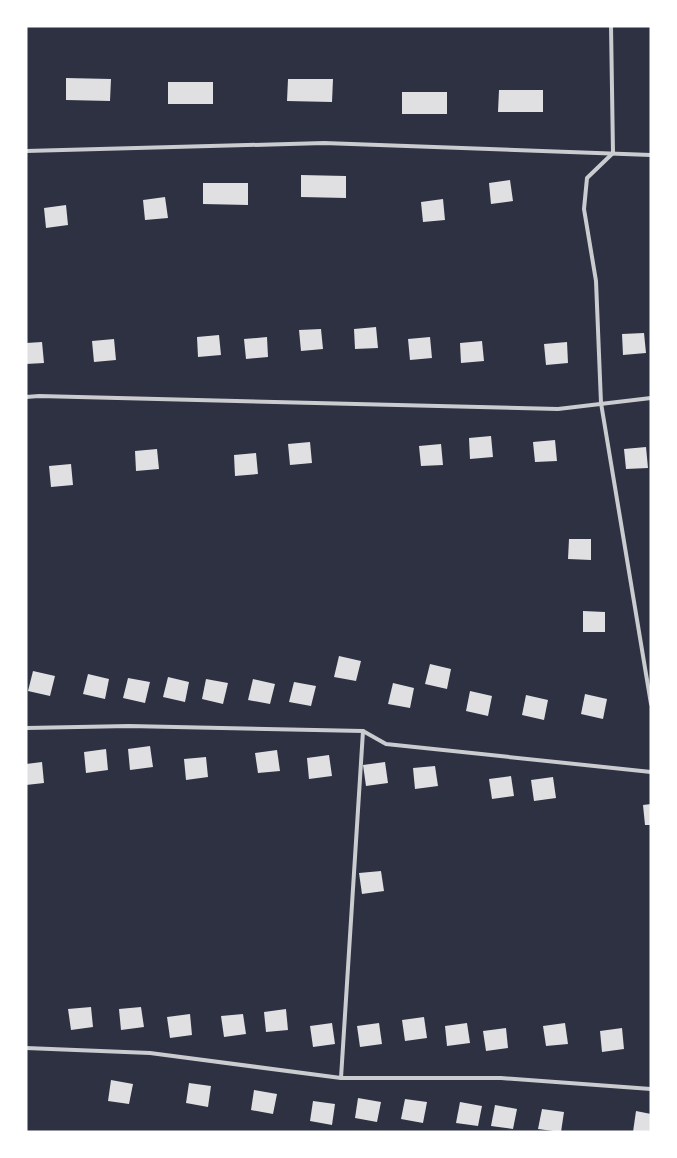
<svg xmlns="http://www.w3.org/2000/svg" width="677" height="1158" viewBox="0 0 677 1158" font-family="'Noto Serif',serif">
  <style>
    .building { fill: #e0e0e3 }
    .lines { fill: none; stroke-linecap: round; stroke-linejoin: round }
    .service { stroke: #caccd0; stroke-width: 4 }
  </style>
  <rect width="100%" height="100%" fill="#2d3142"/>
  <g class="building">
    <path d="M66,78L111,79L110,101L66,100Z"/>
    <path d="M288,79H333L332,102L287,101Z"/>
    <rect x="168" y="82" width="45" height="22"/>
    <path d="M499,90H543V112H498Z"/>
    <rect x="402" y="92" width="45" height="22"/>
    <path d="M301,175L346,176V198L301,197Z"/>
    <path d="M510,180L513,201L491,204L489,183Z"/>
    <path d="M203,183H248V205L203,204Z"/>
    <path d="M165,197L168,218L145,220L143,200Z"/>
    <path d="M443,199L445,220L423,222L421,202Z"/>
    <path d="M66,205L68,225L46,228L44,208Z"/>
    <path d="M376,327L378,348L355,349L354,329Z"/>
    <path d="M321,329L323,349L301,351L299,330Z"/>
    <path d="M644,333L646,353L623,355L622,334Z"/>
    <path d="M219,335L221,355L198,357L197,337Z"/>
    <path d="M267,337L268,357L246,359L244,339Z"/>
    <path d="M430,337L432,358L410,360L408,339Z"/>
    <path d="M114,339L116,360L94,362L92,341Z"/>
    <path d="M482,341L484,361L461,363L460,343Z"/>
    <path d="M42,342L44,363L26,364V343Z"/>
    <path d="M567,342L568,363L546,365L544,344Z"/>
    <path d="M491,436L493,457L470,459L469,438Z"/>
    <path d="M555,440L557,461L535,462L533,442Z"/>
    <path d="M310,442L312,463L290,465L288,444Z"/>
    <path d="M441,444L443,465L421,466L419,446Z"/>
    <path d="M646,447L648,468L626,469L624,449Z"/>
    <path d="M157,449L159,469L136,471L135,451Z"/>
    <path d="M256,453L258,474L235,476L234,455Z"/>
    <path d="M71,464L73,485L51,487L49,466Z"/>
    <path d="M569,539H591V560L568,559Z"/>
    <path d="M583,611L605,612V632H583Z"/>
    <path d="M339,656L361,661L356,681L334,677Z"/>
    <path d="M430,664L451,669L447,689L425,684Z"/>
    <path d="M33,671L55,676L50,696L28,691Z"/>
    <path d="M88,674L109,679L105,699L83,694Z"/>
    <path d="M168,677L189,682L185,702L163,697Z"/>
    <path d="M128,678L150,682L145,703L123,698Z"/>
    <path d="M206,679L228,683L223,704L202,699Z"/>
    <path d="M253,679L275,684L270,704L248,700Z"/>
    <path d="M294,682L316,686L311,706L289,702Z"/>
    <path d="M393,683L414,688L410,708L388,704Z"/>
    <path d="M470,691L492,696L488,716L466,711Z"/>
    <path d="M585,694L607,699L603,719L581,714Z"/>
    <path d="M526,695L548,700L544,720L522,715Z"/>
    <path d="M150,746L153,767L130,770L128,749Z"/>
    <path d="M106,749L108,770L86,773L84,752Z"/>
    <path d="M277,750L280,771L258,773L255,753Z"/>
    <path d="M329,755L332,776L309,779L307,758Z"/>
    <path d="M206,757L208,777L186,780L184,759Z"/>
    <path d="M42,762L44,783L26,785V764Z"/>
    <path d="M385,762L388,783L366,786L363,765Z"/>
    <path d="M435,766L438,786L415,789L413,768Z"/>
    <path d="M511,776L514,796L492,799L489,779Z"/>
    <path d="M553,777L556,798L534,801L531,780Z"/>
    <path d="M651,804V825H645L643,805Z"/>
    <path d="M381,871L384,891L362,894L359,873Z"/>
    <path d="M91,1007L93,1027L71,1030L68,1009Z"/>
    <path d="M141,1007L144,1027L121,1030L119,1009Z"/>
    <path d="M286,1009L288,1030L266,1032L264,1012Z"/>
    <path d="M190,1014L192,1035L170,1038L167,1017Z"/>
    <path d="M243,1014L246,1034L224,1037L221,1016Z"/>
    <path d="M424,1017L427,1038L405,1041L402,1020Z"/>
    <path d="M332,1023L335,1044L313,1047L310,1026Z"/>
    <path d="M379,1023L382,1044L360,1047L357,1026Z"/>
    <path d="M467,1023L470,1043L447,1046L445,1026Z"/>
    <path d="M565,1023L568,1044L546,1046L543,1026Z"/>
    <path d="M506,1028L508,1048L486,1051L483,1031Z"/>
    <path d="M622,1028L624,1049L602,1052L600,1031Z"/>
    <path d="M111,1080L133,1084L129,1104L108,1101Z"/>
    <path d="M189,1083L211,1086L208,1107L186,1103Z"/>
    <path d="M254,1090L277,1094L273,1114L251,1110Z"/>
    <path d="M358,1098L381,1102L377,1122L355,1118Z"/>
    <path d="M405,1099L427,1102L423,1123L401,1119Z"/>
    <path d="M313,1101L335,1104L332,1125L310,1121Z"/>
    <path d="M460,1102L482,1106L478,1126L456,1123Z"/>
    <path d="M495,1105L517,1109L513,1129L491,1126Z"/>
    <path d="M542,1109L564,1112L561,1132L538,1129Z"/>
    <path d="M636,1111L651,1114V1132H633Z"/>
  </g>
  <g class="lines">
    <g class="service">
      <path d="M611,26L613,153L587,178L584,209L596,281L601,403L651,704"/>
      <path d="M26,151L324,143L651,155"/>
      <path d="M26,397L39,396L558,409L651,398"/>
      <path d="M26,728L129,726L363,731L386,744L651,772"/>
      <path d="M26,1048L150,1053L341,1078H501L651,1089"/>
      <path d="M341,1078L363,731"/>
    </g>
  </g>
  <rect width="677" height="1158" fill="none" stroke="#ffffff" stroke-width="55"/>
</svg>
